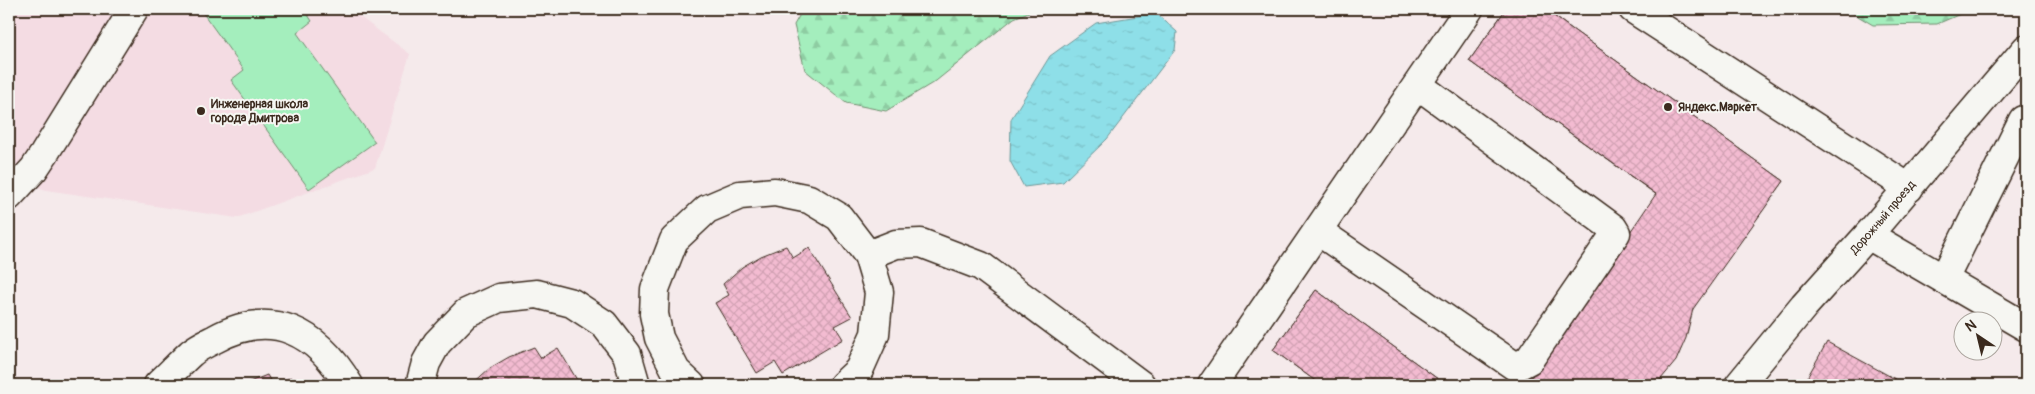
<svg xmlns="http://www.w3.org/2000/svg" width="2035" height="394" viewBox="0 0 2035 394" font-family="Pangolin,sans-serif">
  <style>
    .built { fill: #f4dce3 }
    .grass { fill: #a4eebd; stroke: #708c6e }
    .forest { fill: url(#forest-firs); stroke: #708c6e }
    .water { fill: url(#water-ripples); stroke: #6d9797 }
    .building { fill: url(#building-cross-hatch); stroke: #3b2a1e }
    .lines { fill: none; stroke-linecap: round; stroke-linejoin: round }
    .minor-casing { stroke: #3b2a1e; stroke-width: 31 }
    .minor { stroke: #f6f6f2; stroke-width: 28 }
    .poi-dot { fill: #3b2a1e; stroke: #f6f6f2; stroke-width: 2 }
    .labels { text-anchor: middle; stroke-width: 4; stroke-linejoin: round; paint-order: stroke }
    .poi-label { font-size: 12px; font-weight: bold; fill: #3b2a1e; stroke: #f6f6f2; text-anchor: start }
    .street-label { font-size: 12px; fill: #3b2a1e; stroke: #f6f6f2 }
  </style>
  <defs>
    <pattern id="forest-firs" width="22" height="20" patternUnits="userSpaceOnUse" patternTransform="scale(1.25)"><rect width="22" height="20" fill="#a4eebd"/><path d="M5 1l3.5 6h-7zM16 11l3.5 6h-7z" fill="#8ecca2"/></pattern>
    <pattern id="water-ripples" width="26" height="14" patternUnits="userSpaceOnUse" patternTransform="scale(1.25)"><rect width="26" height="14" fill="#8edfe8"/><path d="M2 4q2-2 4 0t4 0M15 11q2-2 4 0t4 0" fill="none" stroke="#7bc0c7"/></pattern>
    <pattern id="building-cross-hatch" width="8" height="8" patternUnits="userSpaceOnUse" patternTransform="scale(1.25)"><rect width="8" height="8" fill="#f3bbd1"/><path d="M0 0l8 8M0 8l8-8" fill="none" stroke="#d1a1b3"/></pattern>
  </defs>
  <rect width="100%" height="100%" fill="#f5eaeb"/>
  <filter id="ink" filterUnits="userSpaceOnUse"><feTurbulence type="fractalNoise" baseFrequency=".02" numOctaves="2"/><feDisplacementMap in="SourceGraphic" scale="10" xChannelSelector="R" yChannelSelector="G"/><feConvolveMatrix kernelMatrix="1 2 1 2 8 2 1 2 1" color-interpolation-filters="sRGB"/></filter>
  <g filter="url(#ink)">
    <path class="built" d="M9,9H349L410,54L375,168L237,218L46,190L9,176Z"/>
    <path class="grass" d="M200,9H304L312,21L297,33L375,142L309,189L231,80L244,70Z"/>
    <g class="forest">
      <path d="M803,9H1036L1014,18L936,81L886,111L846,103L805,70L794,25Z"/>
      <path d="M1846,9H1972L1937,24L1873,25Z"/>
    </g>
    <path class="water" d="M1156,13L1177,32L1175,50L1107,139L1063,182L1024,187L1010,161L1011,119L1050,56L1096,23Z"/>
    <g class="building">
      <path d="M1506,9H1544L1784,181L1734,250L1469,61Z"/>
      <path d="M1506,9H1544L1784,181L1693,309L1686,338L1676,361L1656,385H1526L1656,194L1469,61Z"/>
      <path d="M786,246L793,258L809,248L852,317L835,326L843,339L783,375L775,362L757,373L715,303L729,295L723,284L742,267L761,256Z"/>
      <path d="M1316,290L1446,385H1321L1273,350Z"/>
      <path d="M1316,290L1446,385H1321L1273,350Z"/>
      <path d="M1827,342L1895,379L1891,385H1803Z"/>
      <path d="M534,347L541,358L558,348L580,385H471L490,368L509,357Z"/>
      <path d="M267,375L273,385H242Z"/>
      <path d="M291,377L296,385H277Z"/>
    </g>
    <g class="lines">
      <g class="minor-casing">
        <g id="minor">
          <path d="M1633,9L1909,188"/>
          <path d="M9,196L34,169L44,154L134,9"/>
          <path d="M1318,231L1516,367L1529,360L1616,233L1613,228L1418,85"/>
          <path d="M1868,235L2026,327"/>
          <path d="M868,255L896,244L921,243L981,266L1141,385"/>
          <path d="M1944,279L2023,120"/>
          <path d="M158,385C169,375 180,363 191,353C198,347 207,343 215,339C273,307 317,332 349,385"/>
          <path d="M420,385L426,363L437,343L466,313L499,298L537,294L572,303L604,324L627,354L636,385"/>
          <path d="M691,385L676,371L659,338L654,314L655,289L674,240L707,209L740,195L775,192L809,199L839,217L868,255L879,292L875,334L859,370L843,385"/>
          <path d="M1212,385L1469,9"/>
          <path id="s1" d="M1739,385L1804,306L1868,235L2026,49"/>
        </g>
      </g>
      <use href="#minor" class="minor"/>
    </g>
  </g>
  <g class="poi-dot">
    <circle cx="1668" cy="107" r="5"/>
    <circle cx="201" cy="111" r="5"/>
  </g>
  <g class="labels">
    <g class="poi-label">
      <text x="211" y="108">Инженерная школа<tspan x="211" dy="14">города Дмитрова</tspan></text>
      <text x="1678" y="111">Яндекс.Маркет</text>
    </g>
    <g class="street-label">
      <text dy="4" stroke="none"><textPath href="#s1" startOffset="221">Дорожный проезд</textPath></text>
    </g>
  </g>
  <rect width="2035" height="394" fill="none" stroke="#f6f6f2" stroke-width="30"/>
  <rect x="15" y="15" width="2005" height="364" fill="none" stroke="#3b2a1e" stroke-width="2" filter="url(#ink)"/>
  <g transform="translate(1978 336) rotate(325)"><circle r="24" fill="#f6f6f2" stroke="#aba49d"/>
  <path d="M0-4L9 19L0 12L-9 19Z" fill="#3b2a1e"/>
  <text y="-8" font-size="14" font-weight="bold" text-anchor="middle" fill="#3b2a1e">N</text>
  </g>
</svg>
